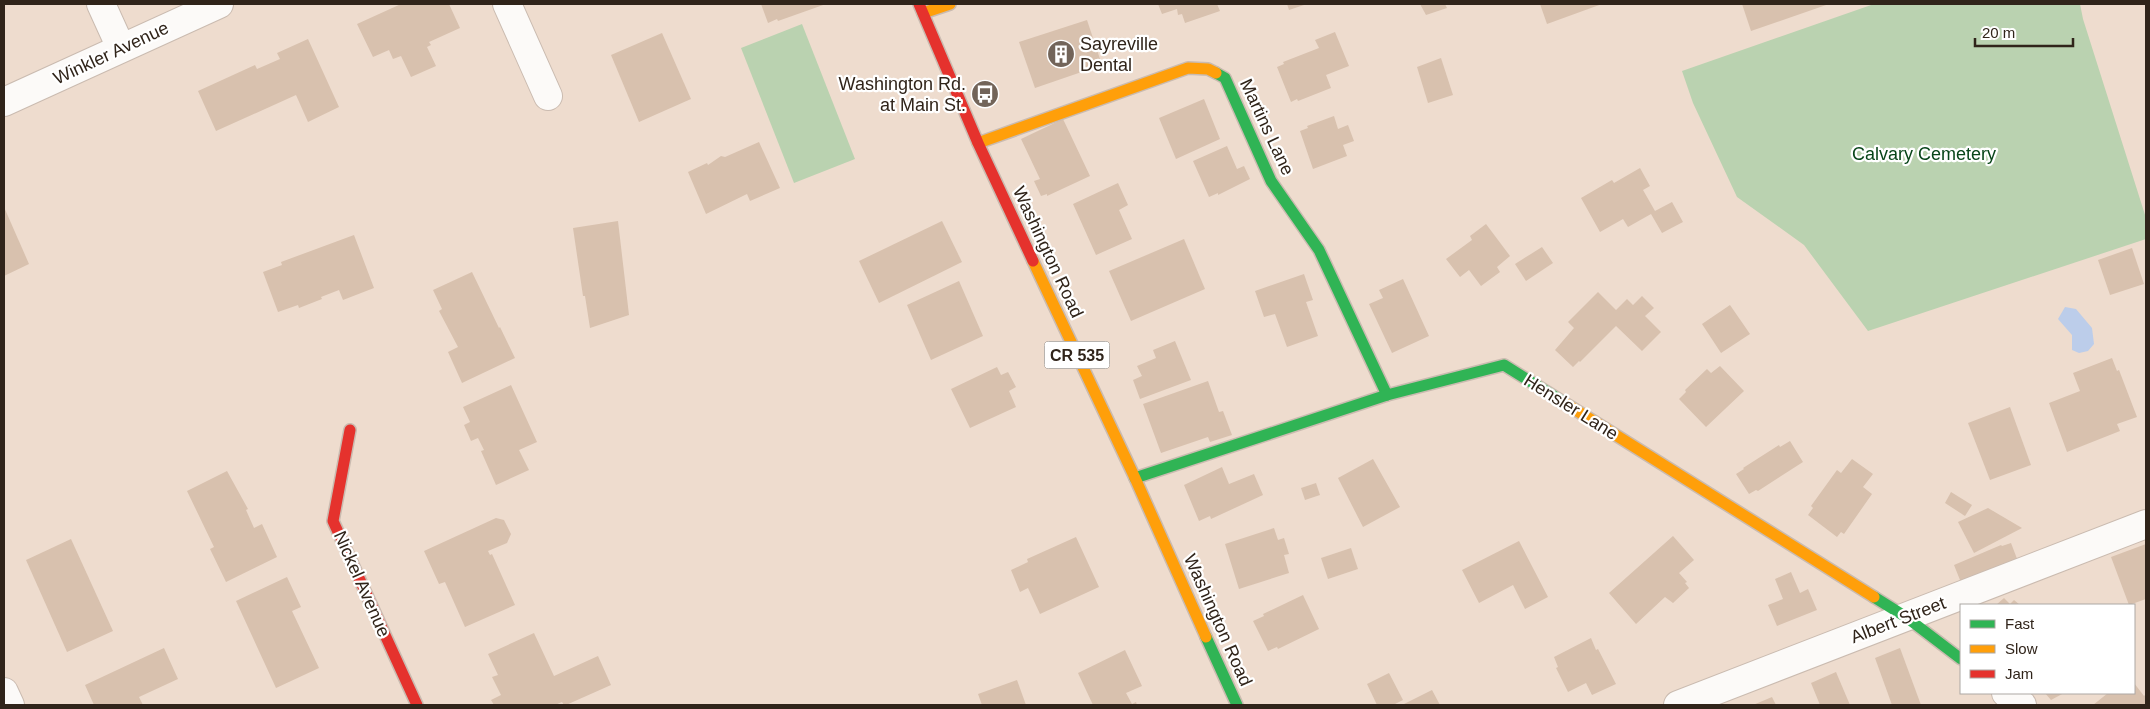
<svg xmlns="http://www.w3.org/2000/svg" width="2150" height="709" viewBox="0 0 2150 709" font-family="Arial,sans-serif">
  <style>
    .green { fill: #bad2b0 }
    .water { fill: #bccdea }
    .building { fill: #d8c1ae }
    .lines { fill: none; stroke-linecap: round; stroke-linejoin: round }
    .street-casing { stroke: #cabbb0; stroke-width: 30 }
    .fast-casing { stroke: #cabbb0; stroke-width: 14 }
    .slow-casing { stroke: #cabbb0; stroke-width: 14 }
    .jam-casing { stroke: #cabbb0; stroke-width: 14 }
    .street { stroke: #fcfaf8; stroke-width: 28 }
    .fast { stroke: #30b455; stroke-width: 11 }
    .slow { stroke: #ff9f0a; stroke-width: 11 }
    .jam { stroke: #e5322d; stroke-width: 11 }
    .labels { text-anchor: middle; stroke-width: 4.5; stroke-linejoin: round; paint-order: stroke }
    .shield { fill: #fff; stroke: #6e665f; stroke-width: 1 }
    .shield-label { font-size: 16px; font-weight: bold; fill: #30241a }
    .poi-label { font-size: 18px; fill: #30241a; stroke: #fff; text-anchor: start }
    .street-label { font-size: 18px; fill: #30241a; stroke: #fff }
    .park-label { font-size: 18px; fill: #084519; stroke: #fff }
  </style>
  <rect width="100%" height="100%" fill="#eedcce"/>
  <g class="green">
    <path d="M1874,4H2080L2083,19L2146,218V239L1868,331L1804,245L1737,197L1693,103L1682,71Z"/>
    <path d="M802,24L855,159L794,183L741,48Z"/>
  </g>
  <path class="water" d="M2065,307L2076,309L2092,328L2094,344L2088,351L2079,353L2072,350V335L2058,319Z"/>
  <g class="building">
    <path d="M401,4H449L460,28L429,42L431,45L427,47L436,66L411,77L401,56L393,59L389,50L373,57L357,24Z"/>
    <path d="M761,4H826L778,21L777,19L768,23Z"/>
    <path d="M1158,4H1217L1220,11L1185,23L1182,14L1178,15L1177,9L1162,14Z"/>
    <path d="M1287,4H1307L1289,10Z"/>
    <path d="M1420,4H1445L1447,8L1426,15Z"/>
    <path d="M1540,4H1602L1547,24Z"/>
    <path d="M1742,4H1829L1751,31Z"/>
    <path d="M1087,20L1102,65L1035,88L1019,42Z"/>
    <path d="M1335,32L1349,66L1326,75L1331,88L1298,101L1297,99L1291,102L1277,67L1284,64L1283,62L1319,48L1315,40Z"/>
    <path d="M662,33L691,99L639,122L611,55Z"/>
    <path d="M308,39L339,107L308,122L296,95L216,131L198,91L255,65L257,69L280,59L277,53Z"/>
    <path d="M1441,58L1453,95L1428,103L1417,67Z"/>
    <path d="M1204,99L1220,139L1176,159L1159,118Z"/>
    <path d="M1334,116L1338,129L1348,125L1354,141L1343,145L1347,156L1313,169L1300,131L1308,128L1307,126Z"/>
    <path d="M1063,119L1090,176L1047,196V194L1041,196L1034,181L1040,179L1021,139Z"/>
    <path d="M759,142L780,188L750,201L747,194L706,214L688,172L707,163L708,165L721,156L725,157Z"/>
    <path d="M1227,146L1237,169L1244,166L1250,179L1218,195V193L1209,197L1193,161Z"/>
    <path d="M1640,168L1650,186L1643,190L1655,211L1672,202L1683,222L1662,233L1651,214L1628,227L1623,219L1600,232L1581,198L1612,180L1614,183Z"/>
    <path d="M1118,183L1128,205L1119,210L1132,239L1096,255L1073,204Z"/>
    <path d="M4,207L29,264L4,276Z"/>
    <path d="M618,221L629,315L590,328L585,296H583L573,228Z"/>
    <path d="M942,221L962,262L879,303L859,261Z"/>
    <path d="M1486,224L1510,256L1497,267L1500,272L1481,286L1469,270L1460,277L1446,259L1472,240L1470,236Z"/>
    <path d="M354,235L374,288L343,300L339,290L321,297L322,299L299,308L298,305L278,312L263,272L282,265L281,262Z"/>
    <path d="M1184,239L1205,289L1131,321L1109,271Z"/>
    <path d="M1542,247L1553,263L1526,281L1515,264Z"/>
    <path d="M2132,248L2144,284L2110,295L2098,260Z"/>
    <path d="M472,272L499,328L500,327L515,358L462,383L448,352L458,347L439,311L442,309L433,290Z"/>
    <path d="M1304,274L1313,300L1306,302L1318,336L1287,347L1275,314L1264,317L1255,291Z"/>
    <path d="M1403,279L1429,336L1392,353L1369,304L1383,298L1379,290Z"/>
    <path d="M959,281L983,336L931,360L907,305Z"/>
    <path d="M1598,292L1616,310L1627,299L1633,305L1642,296L1654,308L1645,316L1661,332L1642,351L1616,326L1580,362L1579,361L1573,367L1555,350L1574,328L1568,322Z"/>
    <path d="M1730,305L1750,334L1721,353L1702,324Z"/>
    <path d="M1175,341L1191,380L1140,399L1133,380L1142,376L1137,366L1156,358L1153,350Z"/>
    <path d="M2112,358L2117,371L2119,370L2137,417L2117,424L2120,431L2067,452L2049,403L2080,391L2073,373Z"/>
    <path d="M1720,366L1744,391L1706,427L1679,399L1686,392L1685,390L1707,369L1711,373Z"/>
    <path d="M997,367L1001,375L1008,372L1016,387L1009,391L1016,407L970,428L951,389Z"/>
    <path d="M1208,381L1219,412L1223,411L1232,435L1210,442L1208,437L1161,453L1143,404Z"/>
    <path d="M511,385L537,442L519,450L529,470L496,485L481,451L484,450L478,438L471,441L464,425L470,422L463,407Z"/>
    <path d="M2010,407L2031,465L1990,480L1968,423Z"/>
    <path d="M1790,441L1803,462L1758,491L1756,490L1749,494L1736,474L1744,469L1743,468L1779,445L1780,447Z"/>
    <path d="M1373,459L1400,507L1363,527L1338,478Z"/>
    <path d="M1852,459L1873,474L1863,487L1872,494L1844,534L1841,532L1837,537L1808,515L1813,508L1811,506L1837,470L1841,473Z"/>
    <path d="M1222,467L1229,484L1254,474L1263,495L1211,519L1210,516L1199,521L1184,485Z"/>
    <path d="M227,471L248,509L246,510L254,528L262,524L277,557L226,582L210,549L214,547L187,491Z"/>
    <path d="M1316,483L1320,495L1305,500L1301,488Z"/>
    <path d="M1951,492L1972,505L1965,516L1945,503Z"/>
    <path d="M1988,508L2022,528L1974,553L1958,522Z"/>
    <path d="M496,518L504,520L511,534L507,543L488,551L490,555L492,554L515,605L465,627L445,582L439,584L424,551Z"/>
    <path d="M1274,528L1278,540L1284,538L1289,554L1284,555L1289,573L1239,589L1225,544Z"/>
    <path d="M1673,536L1694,560L1679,573L1687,582L1685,583L1689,588L1673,603L1665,597L1636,624L1609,593Z"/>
    <path d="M1076,537L1099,587L1040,614L1028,588L1020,592L1011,570L1028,562L1027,559Z"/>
    <path d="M71,539L113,631L67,652L26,560Z"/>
    <path d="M1519,541L1548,597L1525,609L1513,585L1479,603L1462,570Z"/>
    <path d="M2011,543L2019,564L1962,585L1954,565L2001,545L2002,546Z"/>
    <path d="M2146,544V599L2129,605L2111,557Z"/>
    <path d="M1351,548L1358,569L1328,579L1321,558Z"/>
    <path d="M1791,572L1800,593L1808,589L1817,610L1777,626L1768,605L1783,599L1775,579Z"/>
    <path d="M287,577L301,607L292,611L319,668L276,688L236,601Z"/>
    <path d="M1303,595L1319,629L1278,649L1277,647L1268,651L1253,621L1264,616L1263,614Z"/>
    <path d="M2004,598L2010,604L2014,600L2020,605H1996Z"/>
    <path d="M534,633L554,676L598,656L611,685L566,705H564L562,702L555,705H494L491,700L501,695L492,677L498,675L488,654Z"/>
    <path d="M1591,638L1596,650L1598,649L1616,684L1592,695L1586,683L1568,692L1556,668L1558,667L1554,657Z"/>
    <path d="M164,648L178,679L139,697L143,705H94L85,685Z"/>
    <path d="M1900,648L1921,705H1892L1875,658Z"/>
    <path d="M1125,650L1142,686L1126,693L1132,704L1136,702L1137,705H1093L1078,673Z"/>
    <path d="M1836,672L1850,705H1820L1811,683Z"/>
    <path d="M1389,673L1403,700L1393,705H1377L1367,684Z"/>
    <path d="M1017,680L1026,705H982L978,694Z"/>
    <path d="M2134,683L2144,696L2146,694V705H2093L2108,693H2134Z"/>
    <path d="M1432,690L1440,705H1402Z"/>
    <path d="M2045,693H2064L2051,700Z"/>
    <path d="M1772,697L1776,705H1753Z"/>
  </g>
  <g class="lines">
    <g class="street-casing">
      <g id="street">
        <path d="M101,4L121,48"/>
        <path d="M507,4L548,96"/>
        <path d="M4,102L219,4"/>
        <path d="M4,692L10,705"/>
        <path d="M2006,693L2022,705"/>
        <path d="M1678,705L2146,524"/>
      </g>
    </g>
    <g class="fast-casing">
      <g id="fast">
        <path d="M1216,73L1225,78L1271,181L1319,250L1387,395"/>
        <path d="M1135,478L1387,395L1504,365L1563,402"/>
        <path d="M1874,597L1906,617L1961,659"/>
        <path d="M1206,637L1237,705"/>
      </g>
    </g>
    <g class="slow-casing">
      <g id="slow">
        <path d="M923,13L950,4"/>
        <path d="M978,143L1188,68L1208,69L1216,73"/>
        <path d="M1033,261L1135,478L1206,637"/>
        <path d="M1563,402L1874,597"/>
      </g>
    </g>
    <g class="jam-casing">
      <g id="jam">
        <path d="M919,4L978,143L1033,261"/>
        <path d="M350,430L333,521L417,705"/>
      </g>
    </g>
    <use href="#street" class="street"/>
    <use href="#fast" class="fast"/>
    <use href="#slow" class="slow"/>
    <use href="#jam" class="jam"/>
  </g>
  <defs>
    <g id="building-disc" transform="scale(1.4375)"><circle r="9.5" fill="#726459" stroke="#fff"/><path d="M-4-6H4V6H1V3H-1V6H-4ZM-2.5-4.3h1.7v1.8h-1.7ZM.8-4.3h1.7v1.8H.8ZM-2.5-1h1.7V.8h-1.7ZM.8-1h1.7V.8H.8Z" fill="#fff"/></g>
    <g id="bus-disc" transform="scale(1.4375)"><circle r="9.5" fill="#726459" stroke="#fff"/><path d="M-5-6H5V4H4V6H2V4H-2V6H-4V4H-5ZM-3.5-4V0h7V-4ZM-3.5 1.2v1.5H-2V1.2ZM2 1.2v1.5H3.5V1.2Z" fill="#fff"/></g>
  </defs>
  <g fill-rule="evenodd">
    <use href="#building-disc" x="1061" y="54"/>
    <use href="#bus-disc" x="985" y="94"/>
  </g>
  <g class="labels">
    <rect class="shield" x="1044.5" y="341.5" width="65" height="27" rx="4"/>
    <g class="shield-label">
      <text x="1077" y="361">CR 535</text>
    </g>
    <g class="poi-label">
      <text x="1080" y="50">Sayreville<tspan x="1080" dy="21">Dental</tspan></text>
      <text x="966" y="90" text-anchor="end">Washington Rd.<tspan x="966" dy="21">at Main St.</tspan></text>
    </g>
    <g class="street-label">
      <text transform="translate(111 53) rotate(-25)" y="6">Winkler Avenue</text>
      <text transform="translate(1267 127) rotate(65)" y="6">Martins Lane</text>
      <text transform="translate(1048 252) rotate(65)" y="6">Washington Road</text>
      <text transform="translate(1571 407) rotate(32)" y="6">Hensler Lane</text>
      <text transform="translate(362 584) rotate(66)" y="6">Nickel Avenue</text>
      <text transform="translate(1218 620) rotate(66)" y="6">Washington Road</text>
      <text transform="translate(1898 620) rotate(-21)" y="6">Albert Street</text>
    </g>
    <g class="park-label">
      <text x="1924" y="160">Calvary Cemetery</text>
    </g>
  </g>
  <rect width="2150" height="709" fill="none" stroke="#30241a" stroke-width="10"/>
  <rect x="1960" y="604" width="175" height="90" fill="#ffffff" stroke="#aca7a3"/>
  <rect x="1970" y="620" width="25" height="8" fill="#30b455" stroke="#aca7a3"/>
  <text x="2005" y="629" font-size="15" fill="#30241a">Fast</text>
  <rect x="1970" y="645" width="25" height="8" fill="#ff9f0a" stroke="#aca7a3"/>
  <text x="2005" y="654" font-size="15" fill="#30241a">Slow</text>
  <rect x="1970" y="670" width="25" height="8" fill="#e5322d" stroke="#aca7a3"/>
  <text x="2005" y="679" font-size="15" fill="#30241a">Jam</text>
  <path d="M1975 38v8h98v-8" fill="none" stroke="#30241a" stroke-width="2.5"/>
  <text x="1982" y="38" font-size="15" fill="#30241a" stroke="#ffffff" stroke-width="4" paint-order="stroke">20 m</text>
</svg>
